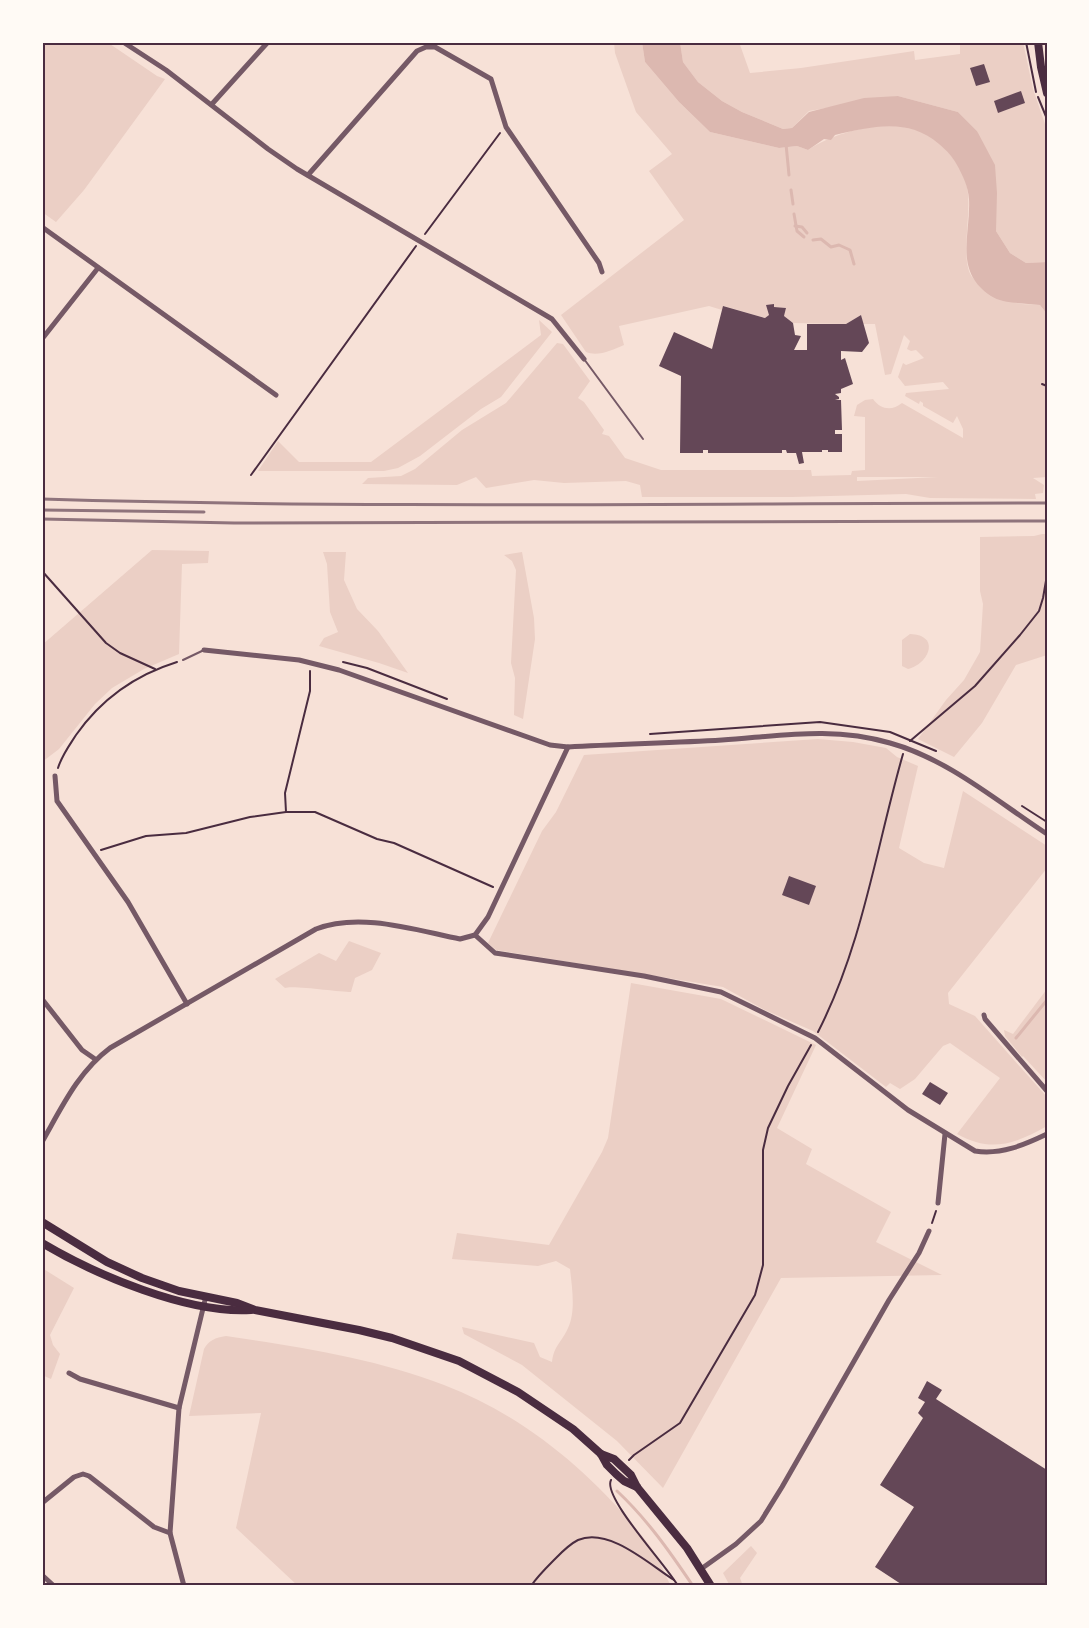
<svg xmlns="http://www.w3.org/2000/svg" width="1089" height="1628" viewBox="0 0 1089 1628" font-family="Rubik,sans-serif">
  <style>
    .green { fill: #ebcfc5; fill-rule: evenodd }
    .water { fill: #dcb8b0 }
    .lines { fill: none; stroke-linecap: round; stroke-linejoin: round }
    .stream { stroke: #dcb8b0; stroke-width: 3 }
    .building { fill: #644757 }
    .path { stroke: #4a2c40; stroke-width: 2 }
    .service { stroke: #755966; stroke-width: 2 }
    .minor { stroke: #755966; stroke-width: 5 }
    .primary { stroke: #4a2c40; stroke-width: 8 }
    .rail { stroke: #8f747c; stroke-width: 3 }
    .neatline { fill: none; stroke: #4a2c40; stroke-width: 2 }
  </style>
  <rect width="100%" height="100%" fill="#f7e1d7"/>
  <g class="green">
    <path d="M42,42H107L157,76L165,79L84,190L56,222L42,212Z"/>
    <path d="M614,42H642L645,62L679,102L710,132L779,148L797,146L808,150C837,131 888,118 922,132C941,139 961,165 966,183C974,208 958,261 973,278C976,282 1007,300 1013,302C1020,305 1032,304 1040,305L1047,314V477L1033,478L1044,485L1043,493L1035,494L1036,499L930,498L906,494L792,497H642L640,485L626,481L564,483L534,480L486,488L476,477L457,485L362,484L368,478L401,476L415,469L462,430L506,403L557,343L563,344L590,381L578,398L584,402L604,430L602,434L609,436L625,458L661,470H811L812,476L851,475L852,471L865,470V417L854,416L857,405L865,400L873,399C881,410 892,411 902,403L963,438V429L957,416L953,423L923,406V403L920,401L919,404L905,396L906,393L949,389L943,382L905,386L898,377L903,363L906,365L924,358L916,350L911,351L907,349L910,341L904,335L891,374L885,375L875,324H863L861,315L846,324L793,323L784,316L786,308L774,307L773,304L769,315L765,318L724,306L722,310L709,306L619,326L624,345C612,350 598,357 586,352L561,315L684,220L649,171L672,154L636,112L615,53ZM857,477H938L857,481Z"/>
    <path d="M680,42H739L750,73L801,68L914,51L915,60L960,54V45L981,42H1023L1033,89L1047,130V262L1026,263L1010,253L996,231V215L977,131L958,112L898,96L809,111L792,128L783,129L742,112L722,101L698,82L683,62Z"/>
    <path d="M539,320L552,332L501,397L481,409L420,456L398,468L384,471H258L278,441L299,462H371L541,335Z"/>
    <path d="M1042,534H1047V655L1016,665L982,723L954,757L918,739L946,700L964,680L980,652L983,604L980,591V537L1034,536Z"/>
    <path d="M152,550L209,551L208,563L182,564L179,654L144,669L112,688L95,704L59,749L42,762V645Z"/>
    <path d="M323,552H346L344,580L357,609L378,631L408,673L379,663L319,646L324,638L338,632L330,612L327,564Z"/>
    <path d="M522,552L534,618L535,639L523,719L514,715L515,678L511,663L516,570L512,561L504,555Z"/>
    <path d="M910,634C941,635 929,664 908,669L902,666V640Z"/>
    <path d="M818,739L853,742L886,748L897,757L918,766L899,848L924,863L944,868L963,791L1047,846V868L948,993L949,1004L975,1016L1047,1097V1126C1015,1144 991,1153 957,1134L1000,1078L950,1043L943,1046L915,1079L900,1089L890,1083L886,1087L813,1031L765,1010L723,987L496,950L488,943L542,831L556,812L584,755Z"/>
    <path d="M349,941L381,953L372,970L355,978L351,992C339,992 292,985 285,988L275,979L319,953L336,961Z"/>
    <path d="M631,983L721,999L816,1045L777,1128L812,1149L806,1164L891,1212L876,1242L942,1275L781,1278L663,1488L617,1441L522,1365L464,1334L462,1327L534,1343L540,1357L552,1362C554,1345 562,1342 568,1328C576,1311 572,1288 570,1269L556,1261L538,1266L452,1259L457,1233L549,1245L602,1152L608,1138Z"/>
    <path d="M1047,989V1082L1023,1056L1022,1057L1005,1036L1004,1030L1013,1034Z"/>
    <path d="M42,1268L74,1288L50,1335L53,1345L60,1354L51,1379L42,1375Z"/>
    <path d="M226,1336C299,1347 374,1358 444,1385C526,1416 597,1477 650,1546C659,1558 664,1573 671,1586H298L236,1528L261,1413L189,1416L204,1349C209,1340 215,1338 226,1336Z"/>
    <path d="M751,1546L757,1553L740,1578L743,1586H730L723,1573Z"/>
  </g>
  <path class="water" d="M642,42H680L683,62L698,82L722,101L742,112L783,129L792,128L809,112L864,98L898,96L958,112L977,131L995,165L997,193L996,231L1010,253L1026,263L1047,262V314L1040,305C1025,303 1003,304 991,296C953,271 971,235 969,199C968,186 963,176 957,165C952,156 947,151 939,144C907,117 872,127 835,135L831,140L824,139L808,150L797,146L779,148L710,132L679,102L645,62Z"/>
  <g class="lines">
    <g class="stream">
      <path d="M786,144L789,175"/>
      <path d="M791,190L793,204"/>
      <path d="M794,214L797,231L804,237"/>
      <path d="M795,226L802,227L807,233"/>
      <path d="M813,240L821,239L831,247L839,245L850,250L854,264"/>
      <path d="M1016,1038L1047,1000"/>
      <path d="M617,1491C647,1519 670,1552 693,1586"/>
    </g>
  </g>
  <g class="building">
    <path d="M984,64L990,82L976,86L970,68Z"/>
    <path d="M1021,91L1025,103L998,113L994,101Z"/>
    <path d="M774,304V307L786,308L784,316L793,323L795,335L801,336L794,350H807V324H846L861,315L869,343L862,352L841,351V360L845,358L853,384L841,389V393L835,394L839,397V399L835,400H841L842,430H835V434H842V452H828V450H822V452H802L804,463L799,464L796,453H787L786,450H782V453H708V450H703V453H680L681,376L659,366L674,332L712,349L723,306L765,318L769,315L766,305Z"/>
    <path d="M789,876L816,886L809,905L782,895Z"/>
    <path d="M930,1082L948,1093L940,1105L922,1094Z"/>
    <path d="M927,1381L942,1390L936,1399L1047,1470V1586H904L875,1567L914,1507L880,1485L923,1418L918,1413L925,1402L918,1398Z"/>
  </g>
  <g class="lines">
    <g class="path">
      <path d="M1026,42L1036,92"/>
      <path d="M1038,97L1047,119"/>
      <path d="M425,234L500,133"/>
      <path d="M1042,384L1047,386"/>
      <path d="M251,475L416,246"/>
      <path d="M42,571L106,643L120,653L155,669"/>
      <path d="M343,662L367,668L447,699"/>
      <path d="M650,734L820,722L890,732L936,751"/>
      <path d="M910,741L975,686L1020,635L1039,611L1043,598L1047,575"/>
      <path d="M58,768C62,755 69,746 76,735C102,698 135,675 177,662"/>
      <path d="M1022,806L1047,822"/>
      <path d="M286,812L285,793L310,691V671"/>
      <path d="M101,850L146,836L186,833L250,817L286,812H315L377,839L394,843L493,887"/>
      <path d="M818,1032C863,944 876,848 903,754"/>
      <path d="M932,1223L936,1211"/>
      <path d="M629,1460L634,1455L680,1423L755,1295L763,1265V1150L768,1128L788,1086L811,1045"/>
      <path d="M611,1480C602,1497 667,1566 678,1586"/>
      <path d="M531,1586C537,1577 545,1569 553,1561C560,1554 568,1545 578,1540C609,1527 649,1564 674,1580"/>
    </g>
    <g class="service">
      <path d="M584,359L643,439"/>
      <path d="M183,660L204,650"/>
    </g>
    <g class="minor">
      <path d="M123,42L166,70L268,149L297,169L552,319L584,359"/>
      <path d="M212,104L268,42"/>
      <path d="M308,175L417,51L426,47H435L491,79L506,127L599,263L602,272"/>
      <path d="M42,227L276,395"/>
      <path d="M42,339L98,268"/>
      <path d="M204,650L299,660L339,670L550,745L568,747C619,744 671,743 722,740C780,736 833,726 890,743C948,759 998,802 1047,834"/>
      <path d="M55,776L57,801L128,902L187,1004"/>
      <path d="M475,935L495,953L644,976L721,992L815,1038L908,1110L975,1151C1001,1155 1024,1145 1047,1134"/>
      <path d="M42,999L82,1050L95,1059"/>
      <path d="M984,1015L985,1019L1047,1091"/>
      <path d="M42,1142C62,1107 78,1072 110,1048L316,929C360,912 415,930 460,939L475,935L488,917L568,747"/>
      <path d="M938,1203L945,1134"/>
      <path d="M69,1373L80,1379L179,1408"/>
      <path d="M42,1503L74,1477L83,1474L89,1476L154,1527L170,1533L184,1586"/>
      <path d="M170,1533L179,1408L206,1296"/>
      <path d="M701,1569L736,1544L761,1521L782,1487L889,1300L919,1253L929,1231"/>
      <path d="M42,1575L54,1586"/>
    </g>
    <g class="primary">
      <path d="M1038,42L1041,67L1047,93"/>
      <path d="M42,1222L107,1262L142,1278L179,1291L237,1303L255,1310L359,1330L392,1338L459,1361L518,1392L573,1429L601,1454L607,1465L616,1474L624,1481L637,1487"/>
      <path d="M42,1243C96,1275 188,1314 251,1310"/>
      <path d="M601,1454L614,1459L631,1475L637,1487L687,1548L711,1586"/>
    </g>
    <g class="rail">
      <path d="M42,499C377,509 712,503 1047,503"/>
      <path d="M42,510L204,512"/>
      <path d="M42,519L234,523L1047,521"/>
    </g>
  </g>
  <rect width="1089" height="1628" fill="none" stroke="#fffaf5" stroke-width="87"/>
  <rect x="44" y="44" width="1002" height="1540" class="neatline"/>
</svg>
